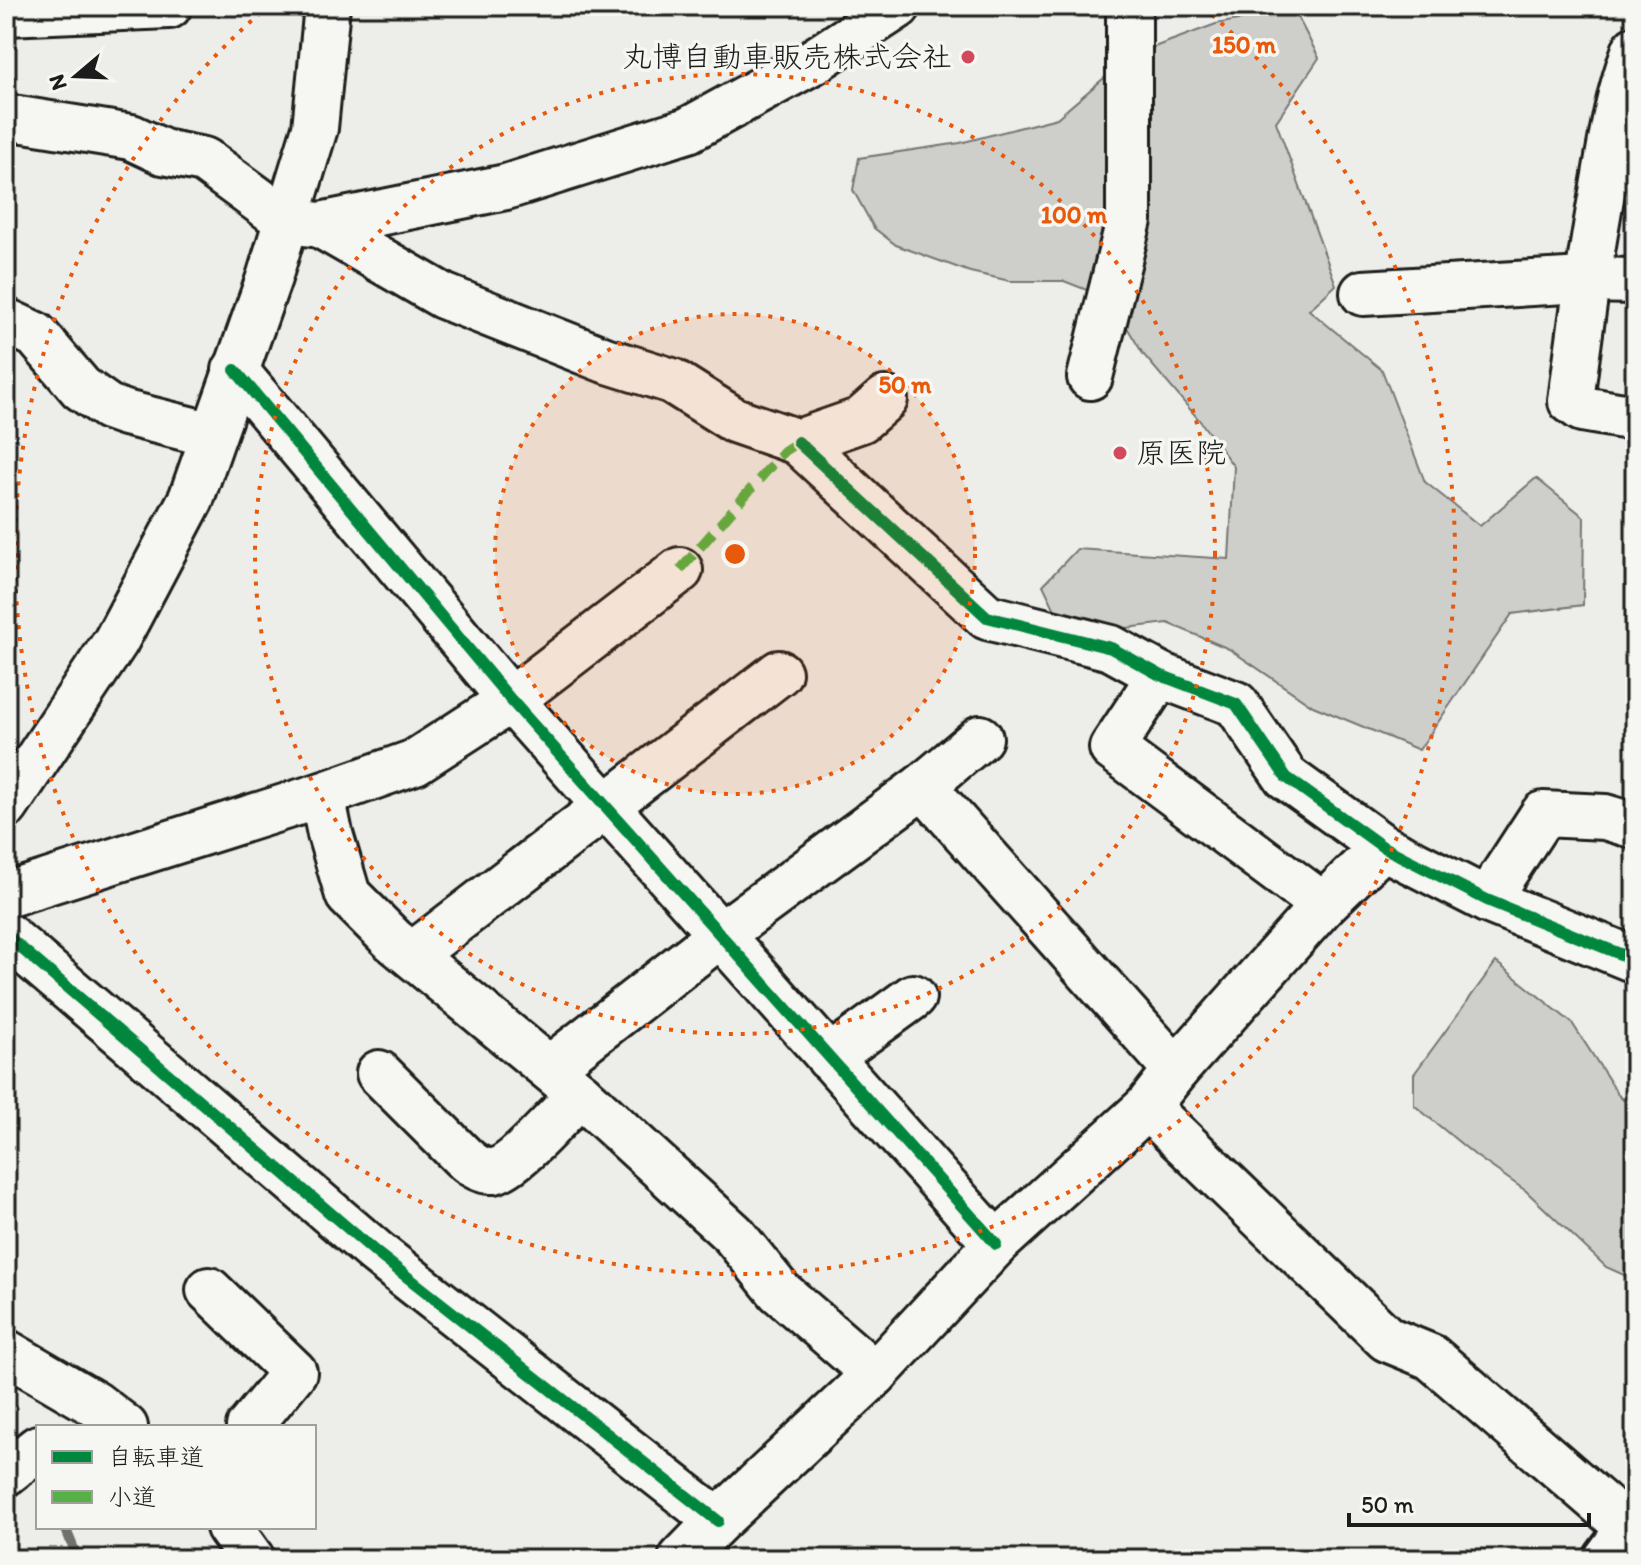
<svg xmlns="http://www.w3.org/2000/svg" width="1641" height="1565" viewBox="0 0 1641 1565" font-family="Itim,'Klee One',sans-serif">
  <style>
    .green { fill: #cececb; stroke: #757574; stroke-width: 2 }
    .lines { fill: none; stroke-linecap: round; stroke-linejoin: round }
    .stream { stroke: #6f6f6d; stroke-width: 10 }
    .minor-casing { stroke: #1c1c1c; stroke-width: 50 }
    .major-casing { stroke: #1c1c1c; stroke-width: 50 }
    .minor { stroke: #f6f6f2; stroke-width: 44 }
    .major { stroke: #f6f6f2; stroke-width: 44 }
    .quiet { stroke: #55b145; stroke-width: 10; stroke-dasharray: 20 10; stroke-linecap: butt }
    .cycleway-casing { stroke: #f6f6f2; stroke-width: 17 }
    .cycleway { stroke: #00873e; stroke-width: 12 }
    .ring { fill: none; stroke: #e8590c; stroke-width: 4; stroke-dasharray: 4 8 }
    .poi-dot { fill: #d1495b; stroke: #f6f6f2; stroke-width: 3 }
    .labels { text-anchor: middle; stroke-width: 7; stroke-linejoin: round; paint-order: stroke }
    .poi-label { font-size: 30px; fill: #1c1c1c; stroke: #f6f6f2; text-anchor: end }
    .centre { fill: #e8590c; stroke: #f6f6f2; stroke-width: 4 }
    .ring-label { font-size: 24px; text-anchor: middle; font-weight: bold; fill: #e8590c; stroke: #f6f6f2; stroke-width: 7; stroke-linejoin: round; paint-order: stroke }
  </style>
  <rect width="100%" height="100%" fill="#edede9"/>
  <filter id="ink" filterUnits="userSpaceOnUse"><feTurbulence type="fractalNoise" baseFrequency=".0125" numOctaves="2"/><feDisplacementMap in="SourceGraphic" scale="16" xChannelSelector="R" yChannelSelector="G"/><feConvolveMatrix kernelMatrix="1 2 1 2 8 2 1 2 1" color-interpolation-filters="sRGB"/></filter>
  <g filter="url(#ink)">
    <g class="green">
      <path d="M1294,10L1319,58L1276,122L1336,285L1309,310L1382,370L1425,482L1480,526L1536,478L1584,517L1583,605L1512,614L1419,750L1313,706L1229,649L1168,623L1067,635L1043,585L1077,549L1229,559L1234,467L1200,421L1143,354L1110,299L1064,281H1010L970,272L896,245L874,228L853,190L859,158L960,143L1057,118L1130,56L1216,24Z"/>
      <path d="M1496,962L1572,1023L1620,1097L1635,1107V1280L1606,1267L1526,1191L1476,1156L1414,1105V1074Z"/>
    </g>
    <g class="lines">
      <g class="stream">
        <path d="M6,1433L18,1452"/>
        <path d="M65,1527L78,1559"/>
      </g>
      <g class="minor-casing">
        <g id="minor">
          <path d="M1635,49C1618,94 1611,140 1603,187C1590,258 1580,329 1571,401L1582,409L1635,418"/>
          <path d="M6,117L131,137L163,152L204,160L287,221L320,225L443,296L605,360L672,381L734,420L798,442L861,420L885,399"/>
          <path d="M320,225L506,187L688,130L814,61L898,6"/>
          <path d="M1363,293L1584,280L1635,281"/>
          <path d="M6,321L36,335L81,388L108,407L125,413L213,435"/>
          <path d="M235,370L511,700L996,1244"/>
          <path d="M1090,377L1129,220V6"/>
          <path d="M798,442L987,617L1111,648L1160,675L1236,704L1286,777L1383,847L1487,900L1635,960"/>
          <path d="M1160,675L1112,748L1323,905"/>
          <path d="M923,786L1176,1070"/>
          <path d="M322,795L330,834L348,895L393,940L580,1094L733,1234L779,1291L875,1374"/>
          <path d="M6,806L116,641L191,499L269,278L315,128L327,6"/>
          <path d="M6,895L322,795L415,762L511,700L680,570"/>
          <path d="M1487,900L1543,814L1605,817L1635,826"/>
          <path d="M6,935L378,1254L718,1521"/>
          <path d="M412,955L779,673"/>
          <path d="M829,1058L913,997"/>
          <path d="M551,1067L719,936L923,786L980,738"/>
          <path d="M379,1073L464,1158C472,1165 482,1172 493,1171C514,1168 564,1110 580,1094"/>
          <path d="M1147,1107L1387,1339L1431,1357L1629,1528L1606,1559"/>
          <path d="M209,1290L294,1372L249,1427"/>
          <path d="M6,1352L95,1404L125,1427"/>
          <path d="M6,1473L38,1448"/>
          <path d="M229,1527L252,1559"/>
          <path d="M681,1559L718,1521L875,1374L996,1244L1147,1107L1176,1070L1323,905L1383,847"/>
        </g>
      </g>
      <g class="major-casing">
        <path id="major" d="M6,13L169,6"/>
      </g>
      <use href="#minor" class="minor"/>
      <use href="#major" class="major"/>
      <path class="quiet" d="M680,570L784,451L798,442"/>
      <g class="cycleway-casing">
        <g id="cycleway">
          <path d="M235,370L511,700L996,1244"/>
          <path d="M798,442L987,617L1111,648L1160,675L1236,704L1286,777L1383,847L1487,900L1635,960"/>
          <path d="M6,935L378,1254L718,1521"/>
        </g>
      </g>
      <use href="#cycleway" class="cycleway"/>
    </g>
  </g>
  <circle cx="735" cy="554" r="240" fill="#e8590c" fill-opacity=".12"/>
  <g class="ring">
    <circle cx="735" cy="554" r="240"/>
    <circle cx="735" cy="554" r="480"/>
    <path d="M1203 7A720 720 0 1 1 267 7"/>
  </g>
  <g class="poi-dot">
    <circle cx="968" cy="57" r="8"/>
    <circle cx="1120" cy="453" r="8"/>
  </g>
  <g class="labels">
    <g class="poi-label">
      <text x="952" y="67">丸博自動車販売株式会社</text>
      <text x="1136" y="463" text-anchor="start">原医院</text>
    </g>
  </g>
  <circle cx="735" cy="554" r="12" class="centre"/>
  <g class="ring-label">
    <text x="1244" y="53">150 m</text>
    <text x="1074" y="223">100 m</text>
    <text x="905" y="393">50 m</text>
  </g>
  <rect width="1641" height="1565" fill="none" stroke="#f6f6f2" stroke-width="32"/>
  <rect x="16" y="16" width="1609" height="1533" fill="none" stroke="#1c1c1c" stroke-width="3" filter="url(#ink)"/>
  <rect x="36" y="1425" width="280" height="104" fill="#f6f6f2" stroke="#9f9f9c" stroke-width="2"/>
  <rect x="52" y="1451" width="40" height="12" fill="#00873e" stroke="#9f9f9c" stroke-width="2"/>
  <text x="108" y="1465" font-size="24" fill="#1c1c1c">自転車道</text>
  <rect x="52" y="1491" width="40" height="12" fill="#55b145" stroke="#9f9f9c" stroke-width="2"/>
  <text x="108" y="1505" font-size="24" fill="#1c1c1c">小道</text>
  <g transform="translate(76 76) rotate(251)" stroke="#f6f6f2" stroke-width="6" paint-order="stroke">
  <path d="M0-6L14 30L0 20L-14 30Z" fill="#1c1c1c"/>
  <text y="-12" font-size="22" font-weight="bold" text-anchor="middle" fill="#1c1c1c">N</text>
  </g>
  <path d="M1349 1513v12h240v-12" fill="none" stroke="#1c1c1c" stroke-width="4"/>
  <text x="1361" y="1513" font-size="24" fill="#1c1c1c" stroke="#f6f6f2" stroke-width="6" paint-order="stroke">50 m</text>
</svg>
